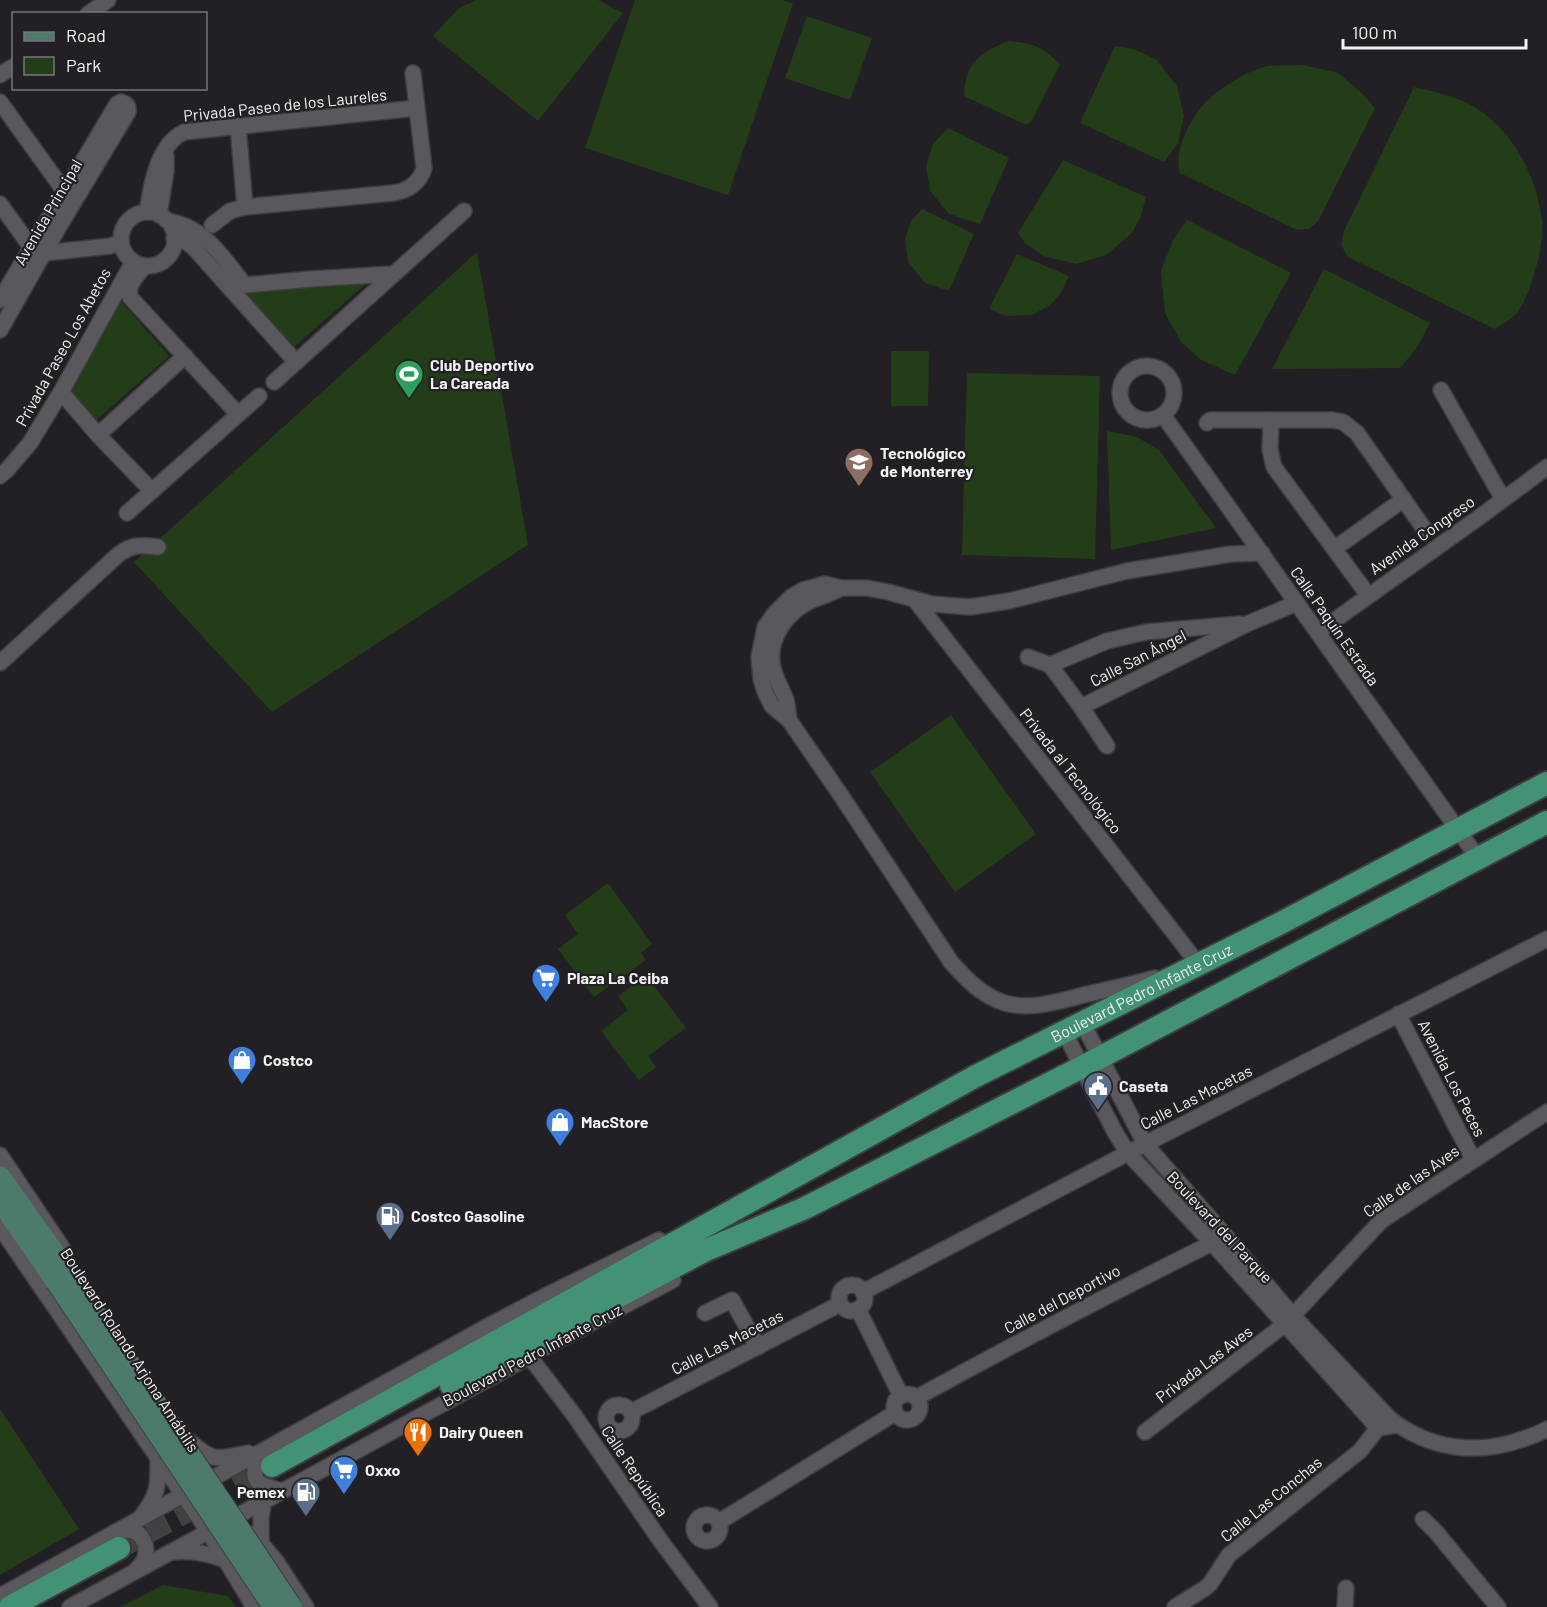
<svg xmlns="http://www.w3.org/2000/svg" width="1547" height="1607" viewBox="0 0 1547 1607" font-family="Barlow,sans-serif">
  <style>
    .green { fill: #223d18 }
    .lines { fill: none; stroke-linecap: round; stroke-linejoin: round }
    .highway-tunnel { stroke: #424043; stroke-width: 22; stroke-dasharray: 22 11; stroke-linecap: butt }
    .minor-casing { stroke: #3e3d40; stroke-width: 18 }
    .major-casing { stroke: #3e3d40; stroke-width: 22 }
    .highway-casing { stroke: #3e3d40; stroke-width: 26 }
    .minor { stroke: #5a585d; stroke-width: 15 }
    .major { stroke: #4c7b6b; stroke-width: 20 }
    .highway { stroke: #429375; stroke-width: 22 }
    .major-bridge-casing { stroke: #3e3d40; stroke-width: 22; stroke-linecap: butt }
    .major-bridge { stroke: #4c7b6b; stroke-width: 20 }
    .labels { text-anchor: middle; stroke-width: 4.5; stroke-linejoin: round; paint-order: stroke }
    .street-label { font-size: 16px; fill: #f4f2f5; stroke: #222024 }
    .poi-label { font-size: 16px; font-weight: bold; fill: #f4f2f5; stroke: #222024; text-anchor: start }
  </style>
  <rect width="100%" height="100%" fill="#222024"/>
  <g class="green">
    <path d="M476,0H598L623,13L538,121L433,36L459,8Z"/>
    <path d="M635,0H782L793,4L728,195L585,148Z"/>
    <path d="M807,16L872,38L850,100L785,78Z"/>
    <path d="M1008,41C1034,43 1041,46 1060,64L1031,122L1026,125L964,96C965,63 979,53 1008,41Z"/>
    <path d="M1115,46L1134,49L1157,60L1177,86L1184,116L1178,143L1164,162L1080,123Z"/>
    <path d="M1302,65L1338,73L1363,94L1375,108L1318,221L1309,229L1297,230L1180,173C1172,150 1193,114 1209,99C1222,87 1244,73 1261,68C1273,64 1289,66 1302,65Z"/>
    <path d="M1414,87C1439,93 1460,97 1482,112C1517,137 1537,180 1542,221C1543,239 1539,259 1534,275C1530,288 1525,302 1517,313C1512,319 1502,324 1495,329L1348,257L1341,245L1343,233Z"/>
    <path d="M948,128L1009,158L980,224L949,214L930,191L926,166L933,144Z"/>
    <path d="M1063,160L1146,197L1141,216L1132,233L1106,255L1076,264L1044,256L1025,243L1018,233Z"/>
    <path d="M922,209L974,234L949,291L925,283L908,262L905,240L911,221Z"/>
    <path d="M1187,220L1291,273L1235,375L1201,360L1181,342L1165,313L1161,271L1173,240Z"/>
    <path d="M477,252L528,545L272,712L134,562Z"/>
    <path d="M1017,254L1069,276L1060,294L1049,306L1032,315L1007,316L989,309Z"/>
    <path d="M1324,269L1430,323L1416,349L1400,368L1272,369Z"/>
    <path d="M367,283L294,347L243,290Z"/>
    <path d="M119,299L169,356L93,423L62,390Z"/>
    <path d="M891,351H929L928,406H891Z"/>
    <path d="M967,373L1100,376L1095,559L962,555Z"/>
    <path d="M1107,431L1137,437L1159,450L1216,528L1111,550Z"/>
    <path d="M951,715L1036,834L955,892L870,772Z"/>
    <path d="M608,883L652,944L641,953L646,960L594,997L558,949L578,934L565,915Z"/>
    <path d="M646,975L686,1028L648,1056L656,1067L639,1080L601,1031L628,1010L618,996Z"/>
    <path d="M0,1409L79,1529L0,1575Z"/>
    <path d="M163,1585L228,1596L236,1607H120Z"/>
  </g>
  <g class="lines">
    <path class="highway-tunnel" d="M119,1548L272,1466"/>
    <g class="minor-casing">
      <g id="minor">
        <path d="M88,14L108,0"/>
        <path d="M0,75L14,66"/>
        <path d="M0,102L65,192L70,197"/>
        <path d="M238,126L245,207"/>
        <path d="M0,204L31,247L45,253L110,246L121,242"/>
        <path d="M147,212C151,186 157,145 184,132L417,108"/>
        <circle cx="148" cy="239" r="27"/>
        <path d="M159,215L166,171V156"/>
        <path d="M166,220C175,223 185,225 193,230C214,242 230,267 245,285"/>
        <path d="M212,225L230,211L245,207L393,193C407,191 420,183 424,168L413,73"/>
        <path d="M174,238L188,243L194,248L296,362"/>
        <path d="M145,266C137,275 127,285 130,297L238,414"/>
        <path d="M245,285L311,279L393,274"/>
        <path d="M0,300L117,104L121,102L126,104L128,107V112L57,230L0,330"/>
        <circle cx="1147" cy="393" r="27"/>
        <path d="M274,382L464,211"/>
        <path d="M1441,390L1503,499"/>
        <path d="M61,392L98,435L152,491"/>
        <path d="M1163,415L1478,858"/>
        <path d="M1271,420L1270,450L1274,467L1368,595"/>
        <path d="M1207,423L1210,420H1332L1343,422L1357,433L1425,530"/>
        <path d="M98,435L185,356"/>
        <path d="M0,476L7,470L30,443L61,392L133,262"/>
        <path d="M127,513L259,396"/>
        <path d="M1334,549L1404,499"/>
        <path d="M915,600L1199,965"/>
        <path d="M1318,632L1481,516L1547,467"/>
        <path d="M1028,657L1050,665"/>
        <path d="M0,663L119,554C133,544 141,545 158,547"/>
        <path d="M1050,665L1107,641L1146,632L1240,624"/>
        <path d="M1050,665L1081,707L1107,746"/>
        <path d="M1081,707L1249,623L1297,603"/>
        <path d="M789,720C788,713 788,704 785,697C780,685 773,675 772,662C769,636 788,612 810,601C820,597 831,594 841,588"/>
        <path d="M1155,978C1133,984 1110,989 1088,994C1062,1000 1031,1011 1005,1003C982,996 966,979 951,962L840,794L789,720L772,706L765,692L761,679L759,657L765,627L774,614L791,597L803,590L825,584L841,588H867L888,592L932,604L970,607L1009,601L1127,571L1231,554L1262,553"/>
        <path d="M1398,1014L1473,1159"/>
        <path d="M1082,1022L1145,1144L1224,1234L1293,1316L1389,1418C1429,1450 1478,1456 1526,1438C1533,1436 1540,1433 1547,1429"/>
        <path d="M1064,1031L1092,1088L1116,1134L1128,1153L1212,1243L1378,1428L1397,1425"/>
        <path d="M0,1155L63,1249"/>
        <path d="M0,1227L208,1531L254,1607"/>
        <circle cx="852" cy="1298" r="13"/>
        <path d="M863,1292L1145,1144L1547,939"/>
        <path d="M858,1309L901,1396"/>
        <path d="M705,1313L732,1300L758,1347"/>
        <path d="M546,1347L673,1280"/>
        <path d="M529,1356L574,1415L660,1540L710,1607"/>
        <circle cx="907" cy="1407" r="13"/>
        <path d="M916,1398C1014,1344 1112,1293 1212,1243L1218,1238"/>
        <circle cx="619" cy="1418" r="13"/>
        <path d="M631,1412L840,1304"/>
        <path d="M1145,1432L1285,1324L1381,1221L1547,1112"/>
        <path d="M189,1441C215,1463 216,1459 248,1453"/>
        <path d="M265,1450L255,1463V1476L257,1481L262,1485L282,1491"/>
        <circle cx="707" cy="1528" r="13"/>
        <path d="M141,1517C159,1494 158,1486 158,1458"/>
        <path d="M1423,1519L1436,1532L1498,1607"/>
        <path d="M719,1522L895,1413"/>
        <path d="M118,1531C123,1531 128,1529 133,1531C143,1534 148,1547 145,1557C144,1562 140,1566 137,1569"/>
        <path d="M253,1534L276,1561L306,1607"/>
        <path d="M261,1545V1517L264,1500"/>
        <path d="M173,1552C192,1550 208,1554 226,1560"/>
        <path d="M0,1596L490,1325L549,1294L659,1240"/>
        <path d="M70,1607L525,1359"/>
        <path d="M1175,1607L1204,1589L1210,1584L1229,1555L1360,1451L1378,1428L1384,1422"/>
        <path d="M1345,1607L1346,1588"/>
      </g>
    </g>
    <g class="major-casing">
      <g id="major">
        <path d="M0,1176L69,1273"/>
        <path d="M0,1201L56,1282"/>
      </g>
    </g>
    <g class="highway-casing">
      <g id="highway">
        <path d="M451,1385L704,1251L805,1208L1082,1067L1547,822"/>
        <path id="s1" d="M272,1466L976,1076L1277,925L1547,783"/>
        <path d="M10,1607L119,1548"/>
      </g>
    </g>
    <use href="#minor" class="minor"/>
    <use href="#major" class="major"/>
    <use href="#highway" class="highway"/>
    <g class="major-bridge-casing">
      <g id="major-bridge">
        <path d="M69,1273L292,1607"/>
        <path d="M56,1282L273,1607"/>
      </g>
    </g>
    <use href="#major-bridge" class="major-bridge"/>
  </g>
  <defs>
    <g id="stadium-pin" transform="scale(1.5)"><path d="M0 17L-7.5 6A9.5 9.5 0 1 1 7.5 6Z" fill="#2e9e5b" stroke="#222024"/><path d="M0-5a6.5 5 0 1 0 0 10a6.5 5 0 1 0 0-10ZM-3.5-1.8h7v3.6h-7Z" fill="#fff"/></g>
    <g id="university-pin" transform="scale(1.5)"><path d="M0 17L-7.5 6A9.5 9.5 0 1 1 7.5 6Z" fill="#8d6e63" stroke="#222024"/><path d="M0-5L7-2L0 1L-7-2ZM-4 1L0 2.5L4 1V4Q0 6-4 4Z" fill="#fff"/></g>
    <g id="supermarket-pin" transform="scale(1.5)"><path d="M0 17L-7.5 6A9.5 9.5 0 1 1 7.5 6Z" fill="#3f7fe0" stroke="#222024"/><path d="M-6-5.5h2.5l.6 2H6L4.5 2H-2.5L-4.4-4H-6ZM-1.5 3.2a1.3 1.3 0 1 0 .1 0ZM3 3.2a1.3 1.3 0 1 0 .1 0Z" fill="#fff"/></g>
    <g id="shop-pin" transform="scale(1.5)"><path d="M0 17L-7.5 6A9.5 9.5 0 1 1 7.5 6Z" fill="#3f7fe0" stroke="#222024"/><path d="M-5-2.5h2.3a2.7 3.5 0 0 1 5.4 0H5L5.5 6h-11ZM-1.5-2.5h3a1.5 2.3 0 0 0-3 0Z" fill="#fff"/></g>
    <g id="civic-pin" transform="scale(1.5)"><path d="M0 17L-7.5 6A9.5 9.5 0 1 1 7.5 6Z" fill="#5c6f8a" stroke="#222024"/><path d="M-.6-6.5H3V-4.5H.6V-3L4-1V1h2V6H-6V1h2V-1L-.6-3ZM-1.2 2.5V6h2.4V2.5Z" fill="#fff"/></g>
    <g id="fuel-pin" transform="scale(1.5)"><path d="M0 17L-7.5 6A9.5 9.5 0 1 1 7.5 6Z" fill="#5c6f8a" stroke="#222024"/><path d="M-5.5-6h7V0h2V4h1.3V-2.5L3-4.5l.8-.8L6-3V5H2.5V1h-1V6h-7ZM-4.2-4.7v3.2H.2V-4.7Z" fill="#fff"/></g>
    <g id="restaurant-pin" transform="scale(1.5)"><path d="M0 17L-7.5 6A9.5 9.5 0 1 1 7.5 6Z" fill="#e8710a" stroke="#222024"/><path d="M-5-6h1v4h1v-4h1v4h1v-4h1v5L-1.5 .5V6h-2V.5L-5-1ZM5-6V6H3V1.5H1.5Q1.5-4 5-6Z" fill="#fff"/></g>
  </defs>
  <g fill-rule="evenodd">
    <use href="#stadium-pin" x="409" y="374"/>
    <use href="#university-pin" x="859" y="462"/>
    <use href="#supermarket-pin" x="546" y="978"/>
    <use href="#shop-pin" x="242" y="1060"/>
    <use href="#civic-pin" x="1098" y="1086"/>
    <use href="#shop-pin" x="560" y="1122"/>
    <use href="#fuel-pin" x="390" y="1216"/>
    <use href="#restaurant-pin" x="418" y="1432"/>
    <use href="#supermarket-pin" x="344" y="1470"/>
    <use href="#fuel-pin" x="306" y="1492"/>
  </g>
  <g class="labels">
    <g class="street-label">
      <text transform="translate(285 105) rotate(-6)" y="6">Privada Paseo de los Laureles</text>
      <text transform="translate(48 212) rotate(-60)" y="6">Avenida Principal</text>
      <text transform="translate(63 347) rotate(-61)" y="6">Privada Paseo Los Abetos</text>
      <text transform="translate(1422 535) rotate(-35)" y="6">Avenida Congreso</text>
      <text transform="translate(1335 626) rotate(55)" y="6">Calle Paquín Estrada</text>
      <text transform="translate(1138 658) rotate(-27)" y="6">Calle San Ángel</text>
      <text transform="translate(1071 771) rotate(52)" y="6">Privada al Tecnológico</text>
      <text dy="6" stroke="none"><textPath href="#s1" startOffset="990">Boulevard Pedro Infante Cruz</textPath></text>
      <text transform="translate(1452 1078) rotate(63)" y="6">Avenida Los Peces</text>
      <text transform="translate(1196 1097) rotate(-27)" y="6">Calle Las Macetas</text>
      <text transform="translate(1411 1181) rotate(-35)" y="6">Calle de las Aves</text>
      <text transform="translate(1220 1227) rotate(47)" y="6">Boulevard del Parque</text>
      <text transform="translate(1062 1299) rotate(-28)" y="6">Calle del Deportivo</text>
      <text transform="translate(727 1342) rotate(-27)" y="6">Calle Las Macetas</text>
      <text transform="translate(130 1350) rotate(57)" y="6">Boulevard Rolando Arjona Amábilis</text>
      <text transform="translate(532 1355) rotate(-28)" y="6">Boulevard Pedro Infante Cruz</text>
      <text transform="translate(1204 1364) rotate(-37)" y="6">Privada Las Aves</text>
      <text transform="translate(635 1471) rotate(56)" y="6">Calle República</text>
      <text transform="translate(1271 1499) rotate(-39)" y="6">Calle Las Conchas</text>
    </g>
    <g class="poi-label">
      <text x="430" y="371">Club Deportivo<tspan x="430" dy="18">La Careada</tspan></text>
      <text x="880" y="459">Tecnológico<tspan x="880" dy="18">de Monterrey</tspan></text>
      <text x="567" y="984">Plaza La Ceiba</text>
      <text x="263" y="1066">Costco</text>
      <text x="1119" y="1092">Caseta</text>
      <text x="581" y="1128">MacStore</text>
      <text x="411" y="1222">Costco Gasoline</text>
      <text x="439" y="1438">Dairy Queen</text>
      <text x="365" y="1476">Oxxo</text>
      <text x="285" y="1498" text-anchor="end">Pemex</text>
    </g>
  </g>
  <rect x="12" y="12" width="195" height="78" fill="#222024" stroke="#767478" stroke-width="1.5"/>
  <rect x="24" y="32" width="30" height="9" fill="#4c7b6b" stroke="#767478" stroke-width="1.5"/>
  <text x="66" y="42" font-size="18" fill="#f4f2f5">Road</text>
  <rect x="24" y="57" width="30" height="18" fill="#223d18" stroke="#767478" stroke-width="1.5"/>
  <text x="66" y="72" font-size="18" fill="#f4f2f5">Park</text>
  <path d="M1343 39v9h183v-9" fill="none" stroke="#f4f2f5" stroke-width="3"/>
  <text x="1352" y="39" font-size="18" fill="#f4f2f5" stroke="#222024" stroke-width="4.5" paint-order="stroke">100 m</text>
</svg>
